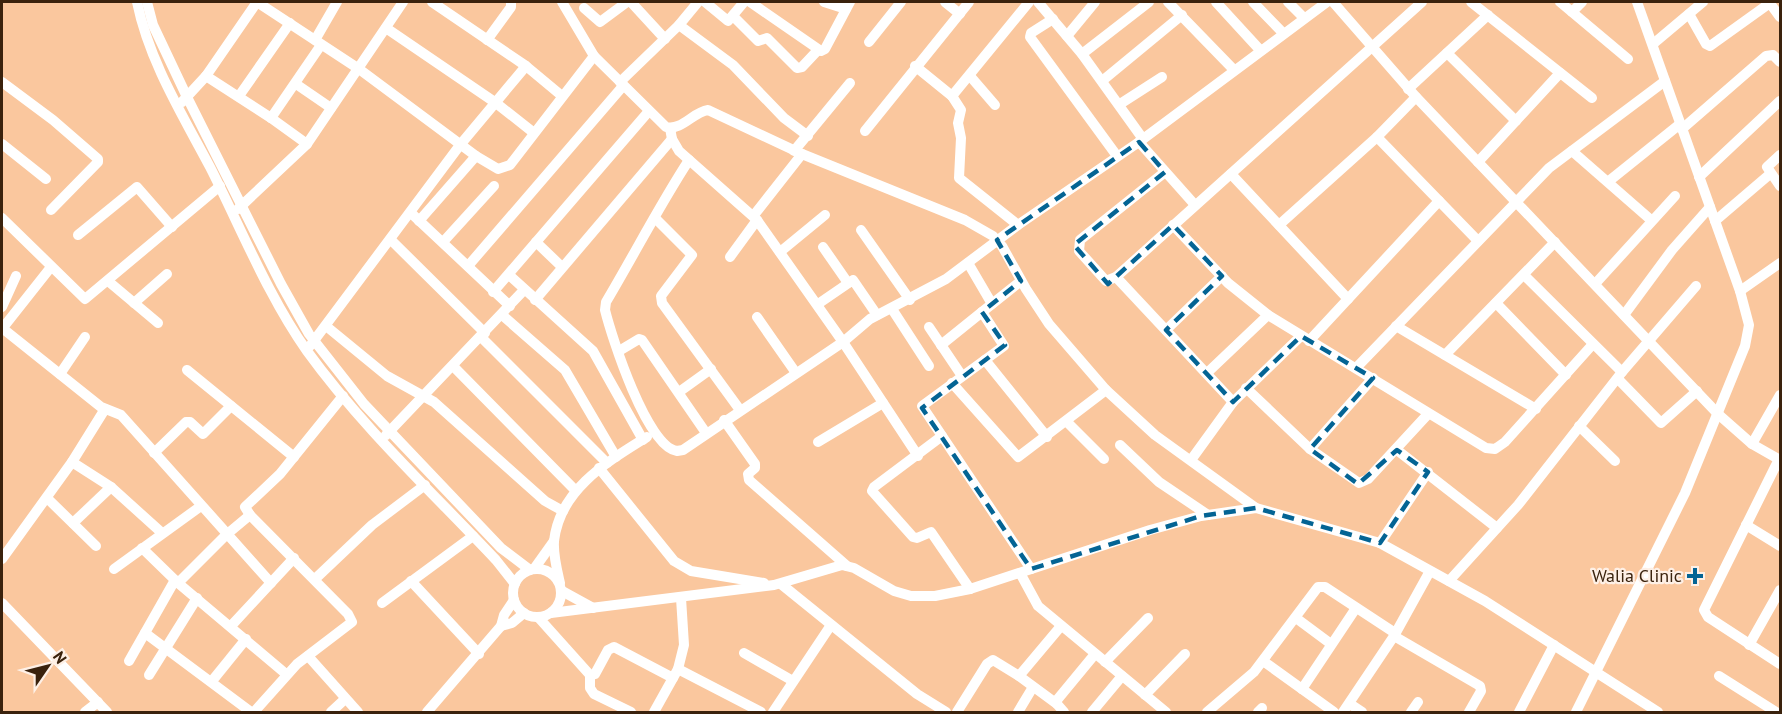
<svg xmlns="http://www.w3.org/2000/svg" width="1782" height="714" viewBox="0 0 1782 714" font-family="'PT Sans',sans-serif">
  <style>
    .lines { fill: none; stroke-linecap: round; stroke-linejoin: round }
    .minor { stroke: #fff; stroke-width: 10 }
    .marked { fill: none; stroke: #046494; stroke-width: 4.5; stroke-dasharray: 12 8; stroke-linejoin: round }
    .poi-dot { fill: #046494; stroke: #fef0e6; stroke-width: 2 }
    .labels { text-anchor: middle; stroke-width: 4.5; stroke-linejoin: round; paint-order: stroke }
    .poi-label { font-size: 18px; fill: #3a220d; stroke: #fef0e6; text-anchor: end }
  </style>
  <rect width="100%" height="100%" fill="#fac79e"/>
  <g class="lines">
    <g class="minor">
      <path d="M137,2C149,61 182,114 210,167C240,226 269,298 307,351C362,427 432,492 496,560L515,584"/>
      <path d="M147,2L153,25L187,97L281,284L309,334L364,404L501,548L530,570"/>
      <path d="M257,2L359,69L476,156L498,169L510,165L594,56"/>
      <path d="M432,2L526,66L562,96"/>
      <path d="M562,2L594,56L666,127C682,131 693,112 708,110L802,154L965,220L993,236L1002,246L1026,289L1049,324L1106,390L1155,435L1256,508"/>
      <path d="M631,2L665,39"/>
      <path d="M705,2L728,21L744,2"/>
      <path d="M750,2L821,51L825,49L850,2"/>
      <path d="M824,2L846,9"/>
      <path d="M945,2L960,14"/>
      <path d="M1038,2L1082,54L1143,139"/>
      <path d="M1168,2L1234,70"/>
      <path d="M1216,2L1260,50"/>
      <path d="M1253,2L1283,33"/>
      <path d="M1288,2L1303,17"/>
      <path d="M1333,2L1416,97L1718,414L1752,444L1780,460"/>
      <path d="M1471,2L1592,98"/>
      <path d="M1560,2L1628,59"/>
      <path d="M1769,2L1780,17"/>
      <path d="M584,8L600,22L627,2"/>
      <path d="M1572,12L1582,2"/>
      <path d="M1689,14L1706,44L1710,46L1770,3"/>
      <path d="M734,17L758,41L767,38L797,68L802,67L818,50"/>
      <path d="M1053,19L1031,33L1030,37L1117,156"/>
      <path d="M679,25L733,65L784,118L808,136"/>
      <path d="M386,28L496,103L534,133"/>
      <path d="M1067,36L1095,2"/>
      <path d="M315,40L337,2"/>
      <path d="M487,40L511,7V2"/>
      <path d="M869,42L901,2"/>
      <path d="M1653,44L1703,2"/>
      <path d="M1447,53L1516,121"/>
      <path d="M1082,54L1149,2"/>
      <path d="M915,66L952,96L1029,2"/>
      <path d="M206,76L271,118L307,144"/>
      <path d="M970,76L995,105"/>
      <path d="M1102,81L1182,15"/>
      <path d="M2,82L53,120L98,159V162L51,210"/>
      <path d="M620,82L679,25L698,2"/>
      <path d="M296,84L331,108"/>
      <path d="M1408,89L1488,15"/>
      <path d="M239,96L290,23"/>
      <path d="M952,96L961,110L958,123L961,138L959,178L1018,225"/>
      <path d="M182,102L206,76L257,2"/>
      <path d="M1120,104L1162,77"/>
      <path d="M271,118L321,45"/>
      <path d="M670,128L672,139L679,151L757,220L843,342L918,456"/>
      <path d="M1682,129L1766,56L1773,55L1780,62"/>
      <path d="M865,131L969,2"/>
      <path d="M1377,137L1478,241"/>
      <path d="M1139,142L1195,205"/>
      <path d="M2,144L46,179"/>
      <path d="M794,151L850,83"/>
      <path d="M1572,151L1651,220"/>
      <path d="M1780,155L1767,167L1780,186"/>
      <path d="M689,160C659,206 634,255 606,302L605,310C612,338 647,447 677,451L683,450L843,342L870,319L946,279L1018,225L1139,142L1327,2"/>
      <path d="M1478,162L1560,73"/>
      <path d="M1165,172L1080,240L1079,251L1106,281L1116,277L1422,2"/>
      <path d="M1231,174L1348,299"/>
      <path d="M1699,177L1780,101"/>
      <path d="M1609,181L1680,124"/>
      <path d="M238,209L307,144L403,2"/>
      <path d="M411,213L510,306"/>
      <path d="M754,215L802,154"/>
      <path d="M2,218L85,299L220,186"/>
      <path d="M656,219L692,255L661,296L662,303L740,410"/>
      <path d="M419,221L476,156"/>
      <path d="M1715,221L1770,174"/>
      <path d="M1173,225L1228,283L1268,315L1486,448L1495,449L1505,442L1593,344"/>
      <path d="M1279,225L1377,137L1416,97"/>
      <path d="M861,230L910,300"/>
      <path d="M78,235L137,187L172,227"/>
      <path d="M391,240L485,333"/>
      <path d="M443,242L494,186"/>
      <path d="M536,242L562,267"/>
      <path d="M823,247L848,283"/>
      <path d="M780,252L825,215"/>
      <path d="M730,257L757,220"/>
      <path d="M968,263L992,304"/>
      <path d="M468,266L623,86"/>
      <path d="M509,275L593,351L643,440"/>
      <path d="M1524,275L1622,372"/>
      <path d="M1116,277L1233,402"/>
      <path d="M108,281L158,323"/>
      <path d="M1021,281L982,312L1004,346L922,406L1031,569"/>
      <path d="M1595,284L1675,196"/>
      <path d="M1740,291L1780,263"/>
      <path d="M493,292L649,111"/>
      <path d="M535,300L672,139"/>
      <path d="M134,303L167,274"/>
      <path d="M1496,303L1566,375"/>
      <path d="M818,304L853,280L877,315"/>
      <path d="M2,307L16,276"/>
      <path d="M892,309L929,366"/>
      <path d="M502,315L565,370L616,457"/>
      <path d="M1624,315L1672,250L1710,207"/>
      <path d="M757,317L796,373"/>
      <path d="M326,326L387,376L434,402L545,501L563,511"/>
      <path d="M1396,326L1536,409"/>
      <path d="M929,327L962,376"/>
      <path d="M2,328L101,407L121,415L271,583"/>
      <path d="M2,329L51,267"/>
      <path d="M1166,330L1222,276"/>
      <path d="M481,337L607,463"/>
      <path d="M1309,341L1439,201"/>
      <path d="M941,345L982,312"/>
      <path d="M310,346L460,145L526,66"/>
      <path d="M619,351L639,339L642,340L706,433"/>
      <path d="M1445,355L1555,242"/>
      <path d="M985,360L1047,437"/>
      <path d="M453,366L575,490"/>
      <path d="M1356,368L1549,168L1665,81"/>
      <path d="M187,370L294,457"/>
      <path d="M1207,373L1268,315"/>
      <path d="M60,374L85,337"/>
      <path d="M1618,379L1661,423L1697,391"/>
      <path d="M952,383L1018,457L1106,390"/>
      <path d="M1246,388L1310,449L1359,483L1368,479L1428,414"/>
      <path d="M679,392L711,369"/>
      <path d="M724,420L755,464V468L748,474L749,480L847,566"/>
      <path d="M1067,422L1104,459"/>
      <path d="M1579,426L1615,461"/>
      <path d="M386,435L524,290"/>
      <path d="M942,436L874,487L872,491L913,537L917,538L931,532L970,589"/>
      <path d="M818,442L883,403"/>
      <path d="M1752,444L1780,395"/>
      <path d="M1120,445L1159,482L1208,515"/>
      <path d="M1310,449L1373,378"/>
      <path d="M1397,450L1497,528"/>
      <path d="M154,453L186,422H190L203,434L231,406"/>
      <path d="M1779,459L1704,610L1708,617L1780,664"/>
      <path d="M1191,460L1233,402L1301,336"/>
      <path d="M72,462L111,487L162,533"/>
      <path d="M599,468L674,561L691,571L764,583"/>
      <path d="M47,498L96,546"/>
      <path d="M73,523L111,487"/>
      <path d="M1746,525L1780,546"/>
      <path d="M1380,543L1428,472"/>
      <path d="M142,548L178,583L286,674"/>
      <path d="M2,559L72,462L105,409"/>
      <path d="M114,569L201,506"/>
      <path d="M534,569L554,541"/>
      <circle cx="537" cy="593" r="24"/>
      <path d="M1020,573L1038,606L1166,712"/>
      <path d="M315,579L372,525L425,485"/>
      <path d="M411,581L479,654"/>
      <path d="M1449,581L1518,505L1622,372L1696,286"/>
      <path d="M178,583L226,535L250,515"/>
      <path d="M560,583C557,570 553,555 554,541C560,489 607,462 647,437"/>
      <path d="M781,584L917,694L946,712"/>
      <path d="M562,591L593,608"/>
      <path d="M2,603L107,712"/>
      <path d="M382,603L473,536"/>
      <path d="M551,613L774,585L842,565L854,568L894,591L911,596H935L970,589L1150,530L1201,516L1256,508L1380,543L1485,601L1658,712"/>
      <path d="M538,617L590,675L595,674L608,650L614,647L673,678"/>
      <path d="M1296,618L1331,644"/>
      <path d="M231,626L294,558"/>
      <path d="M501,626L512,623L524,613"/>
      <path d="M145,633L251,712"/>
      <path d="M1394,636L1480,686L1481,691L1469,712"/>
      <path d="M1749,645L1780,590"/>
      <path d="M744,653L793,681"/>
      <path d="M308,656L358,712"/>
      <path d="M129,661L175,580"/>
      <path d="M1263,661L1334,712"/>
      <path d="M1105,662L1148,618"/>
      <path d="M678,669L761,712"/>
      <path d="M149,675L197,598"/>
      <path d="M590,675V688L594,694L631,712"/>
      <path d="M1019,676L1061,626"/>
      <path d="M1719,676L1776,712"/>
      <path d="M212,681L246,639"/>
      <path d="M1302,689L1356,608"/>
      <path d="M1145,695L1185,654"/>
      <path d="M1350,704L1362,712"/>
      <path d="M85,712L98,702"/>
      <path d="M254,712L297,664L352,622L348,614L250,515L245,507L280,474L343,396"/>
      <path d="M331,712L344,700"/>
      <path d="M427,712L501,626L504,615L514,600"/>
      <path d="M654,712L678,669L684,645L681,598"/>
      <path d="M773,712L831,625"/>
      <path d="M957,712L987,664L993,660L1019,676L1057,704"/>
      <path d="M1018,712L1033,687"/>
      <path d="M1064,712L1057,704V700L1095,654"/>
      <path d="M1092,712L1122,676"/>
      <path d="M1207,712L1254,672L1318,587H1325L1395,633"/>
      <path d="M1258,712L1262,708"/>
      <path d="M1343,712L1394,636L1430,571"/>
      <path d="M1411,712L1418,702"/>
      <path d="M1519,712L1554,645"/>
      <path d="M1576,712L1685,493L1745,346L1749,325L1740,291L1637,2"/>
    </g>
  </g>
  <path class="marked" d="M1139,142L1165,172L1074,245L1108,284L1173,225L1222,276L1166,330L1233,402L1301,336L1373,378L1310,449L1358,484L1397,450L1428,472L1380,543L1256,508L1201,516L1031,569L922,408L1005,345L982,312L1021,281L997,240Z"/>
  <path class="poi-dot" d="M1692 567h6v6h6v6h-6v6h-6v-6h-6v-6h6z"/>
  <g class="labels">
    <g class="poi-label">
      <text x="1682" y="582">Walia Clinic</text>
    </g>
  </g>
  <rect width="1782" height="714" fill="none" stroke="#3a220d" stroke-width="6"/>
  <g transform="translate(48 666) rotate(55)" stroke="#fef0e6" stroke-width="4.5" paint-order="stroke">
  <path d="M0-4.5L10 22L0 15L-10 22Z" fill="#3a220d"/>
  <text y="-9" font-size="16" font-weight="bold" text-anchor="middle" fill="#3a220d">N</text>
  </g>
</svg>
